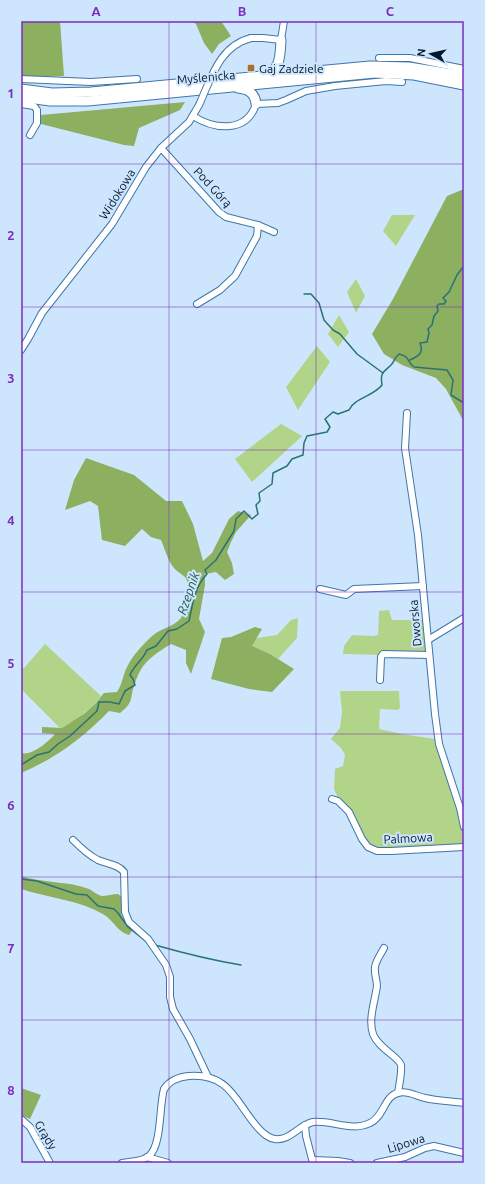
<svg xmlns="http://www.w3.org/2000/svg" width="485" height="1184" viewBox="0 0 485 1184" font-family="Ubuntu,sans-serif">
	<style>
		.green { fill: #b1d489 }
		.forest { fill: #8caf60 }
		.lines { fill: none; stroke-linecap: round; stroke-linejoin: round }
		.stream { stroke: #297375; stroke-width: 1.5 }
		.minor-casing { stroke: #3e76aa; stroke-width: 8 }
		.highway-casing { stroke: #3e76aa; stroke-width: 11 }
		.minor { stroke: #fff; stroke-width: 6 }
		.highway { stroke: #fff; stroke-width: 9 }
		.minor-bridge-casing { stroke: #3e76aa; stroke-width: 8; stroke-linecap: butt }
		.minor-bridge { stroke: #fff; stroke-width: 6 }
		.grid { fill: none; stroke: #7b2cbf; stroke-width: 1; stroke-opacity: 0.55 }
		.poi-dot { fill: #a6702b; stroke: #cee6fd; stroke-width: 1.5 }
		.labels { text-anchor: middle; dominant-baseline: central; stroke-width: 4; stroke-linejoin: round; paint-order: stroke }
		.poi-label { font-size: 12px; fill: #02172c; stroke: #cee6fd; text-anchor: start }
		.street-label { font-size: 12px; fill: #02172c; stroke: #cee6fd }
		.water-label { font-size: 13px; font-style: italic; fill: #255a56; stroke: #cee6fd }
		.neatline { fill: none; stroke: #7b2cbf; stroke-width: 1.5 }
		.grid-label { font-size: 13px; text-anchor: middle; font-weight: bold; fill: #7b2cbf }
	</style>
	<rect width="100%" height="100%" fill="#cee6fd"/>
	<!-- green -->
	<g class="green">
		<path d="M392,215H415L396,246L383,231Z"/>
		<path d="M356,279L365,296L356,313L347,292Z"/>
		<path d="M339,315L349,332L338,347L328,334Z"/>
		<path d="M317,346L330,362L298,410L286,387Z"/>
		<path d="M281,424L302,436L252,482L235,459Z"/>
		<path d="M389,610L392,620H424L427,651L383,652L380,655L343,654L344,646L352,635L373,636L378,635L379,611Z"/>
		<path d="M298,618L297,638L278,659L270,654L251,646L257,638L277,635L291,620Z"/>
		<path d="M45,644L101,696C91,710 77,718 62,728H60L21,689V667L24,668Z"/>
		<path d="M340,691H399L400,708L398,710L380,709L379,729L402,734L435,739C445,771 464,813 464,845L380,849L366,843L353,813L338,798L334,789L335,769L343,766L345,755L341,748L331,739L340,728L342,712Z"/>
	</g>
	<!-- forest -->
	<g class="forest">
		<path d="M21,21H60L64,76L31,77L21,76Z"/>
		<path d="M192,21H221L231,36L219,44L212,54L204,43L196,24Z"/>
		<path d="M185,102L180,110L139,128L134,146L124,145L41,124V115Z"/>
		<path d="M464,189V422L446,389L436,378L402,365L384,354L372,334L393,299L447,196Z"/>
		<path d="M86,458L134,475L166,501H182L193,524L203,561L212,553L229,519L238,511L251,515L236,532L231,542L227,552L232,563L234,574L225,580L216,572L205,574V585L199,619L205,632L191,674L186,663V650L171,644C153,655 142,662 135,683C129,699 135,701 120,713L109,711C83,738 56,758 21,773V753C32,756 48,742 55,734L42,733V727L62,728L85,713L95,704L104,693L117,692C122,685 123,675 127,667C132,656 142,646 150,638C158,629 174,627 181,618C185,613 189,593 188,586C188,575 180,575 174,568C168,561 165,549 161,540L151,537L142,529L125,546L102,540L98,506L90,501L65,510L74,480Z"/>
		<path d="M255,627L262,629L252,646L270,654L294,669L272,692L249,689L211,679L222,638L231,637Z"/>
		<path d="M21,876C41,883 69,881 89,889C93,891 97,895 102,896C107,896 113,894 118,894L123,898C120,915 119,918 134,928L129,935C119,933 114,922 106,916C103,914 99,912 95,910C72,899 45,897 21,889Z"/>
		<path d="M21,1088L41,1095L30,1119L21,1115Z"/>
	</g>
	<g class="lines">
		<!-- stream -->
		<g class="stream">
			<path d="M304,294H311L319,303L324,320L333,330L340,334L357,354L383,373"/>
			<path d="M410,360C419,356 424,353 420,343L427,342L429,333L428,329L432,325L434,316L438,311L437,306L439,304H444L446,301L443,298L449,292L457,275L464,266"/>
			<path d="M21,765L37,755L49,752L58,744L70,736L97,711L99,702H110L119,704L125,691L135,685L133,679L130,675C134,665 143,660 147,650L156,646L168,631L177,629L189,621C193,603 194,588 207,574L205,570L216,560L234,531L236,519L244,511L252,519L258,514L256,505L260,501L259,493L272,484L273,473L287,466L292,459L303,455L304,443L307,436L327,432L330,427L325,419L333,412L338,414L349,410C354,398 374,396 382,385C380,372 383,373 391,365C394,362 395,357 399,354C411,357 406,361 414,367L447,370L453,380L451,395L464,403"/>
			<path d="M21,879L37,881L76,894L87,895L98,906L114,909L118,913L128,927L148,943"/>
			<path d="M155,945C183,953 211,960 241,965"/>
		</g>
		<!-- minor casing -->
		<g class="minor-casing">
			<g id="minor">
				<path d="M251,38H263L281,40L284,21"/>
				<path d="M379,58H410L464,69"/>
				<path d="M21,79L91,82L137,79"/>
				<path d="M21,104L34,106L37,110V123L30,135"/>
				<path d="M193,116C215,130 247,133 256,104L278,103L286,100L306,91L335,86L386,81L402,82"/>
				<path d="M161,148L219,212L226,217L258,225L274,232"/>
				<path d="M197,304L220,290L235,276L257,236L258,225"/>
				<path d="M21,350L28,339L42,313L112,224L146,167L161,148L189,122L199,105"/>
				<path d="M407,413L405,448L418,535L435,714L439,744L460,808L464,827"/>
				<path d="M320,589L346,595L354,589L423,586"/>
				<path d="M428,640L464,618"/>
				<path d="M380,680L381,657L383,654L429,655"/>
				<path d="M332,799L338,801L349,812L362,839L368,847L377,851H391L464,847"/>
				<path d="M73,840C81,848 88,855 98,860C107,864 118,864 124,872L125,912L129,922L148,939L166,965L170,977V997L173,1009L190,1039L208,1077"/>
				<path d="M384,948C381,954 376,960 375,967C374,974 377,980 377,986C375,1001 368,1019 373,1034C378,1048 399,1057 401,1065C402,1073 399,1085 398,1093"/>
				<path d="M21,1119L30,1127L50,1163"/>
				<path d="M305,1125L306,1136L313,1163"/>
				<path d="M147,1157L168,1163"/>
				<path d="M313,1160L338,1161L350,1163"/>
				<path d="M122,1163C131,1161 142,1162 149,1156C162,1145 159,1106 164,1089C170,1080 178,1077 189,1076C232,1073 236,1105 260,1130C264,1134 268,1138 275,1139C290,1141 299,1125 313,1122C332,1120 352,1132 370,1123C384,1117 384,1096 398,1093C407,1090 416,1096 425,1098C438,1101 451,1101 464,1103"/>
				<path d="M377,1163L405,1157L425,1148L434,1146L464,1153"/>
			</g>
		</g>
		<!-- highway casing -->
		<g class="highway-casing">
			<g id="highway">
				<path d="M267,75C281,68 280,54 281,40"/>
				<path d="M238,88C248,89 255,93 256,104"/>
				<path d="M21,89L52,93L91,92L370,66L409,67L464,76"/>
				<path d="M21,97L50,101H88L375,73L414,75L464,85"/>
			</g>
		</g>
		<!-- minor -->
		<use href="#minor" class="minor"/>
		<!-- highway -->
		<use href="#highway" class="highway"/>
		<!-- minor-bridge casing -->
		<g class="minor-bridge-casing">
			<path id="minor-bridge" d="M199,105C211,79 219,46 251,38"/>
		</g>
		<!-- minor-bridge -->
		<use href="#minor-bridge" class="minor-bridge"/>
	</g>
	<!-- grid -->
	<path class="grid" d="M169,21V1163M316,21V1163M21,164H464M21,307H464M21,450H464M21,592H464M21,734H464M21,877H464M21,1020H464"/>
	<!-- markers -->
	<rect class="poi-dot" x="247" y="64" width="8" height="8" rx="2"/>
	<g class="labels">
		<!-- poi labels -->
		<g class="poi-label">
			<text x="259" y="68">Gaj Zadziele</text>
		</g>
		<!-- street labels -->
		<g class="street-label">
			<text transform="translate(206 77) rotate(-5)">Myślenicka</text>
			<text transform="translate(213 187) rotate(47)">Pod Górą</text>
			<text transform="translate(117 194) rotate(-58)">Widokowa</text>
			<text transform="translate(415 623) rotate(-95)">Dworska</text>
			<text transform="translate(408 838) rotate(-3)">Palmowa</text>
			<text transform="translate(46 1135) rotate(59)">Grądy</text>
			<text transform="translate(406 1143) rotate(-17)">Lipowa</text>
		</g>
		<!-- water labels -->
		<g class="water-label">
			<text transform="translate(188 593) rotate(-71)">Rzepnik</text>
		</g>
	</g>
	<!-- border -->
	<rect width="485" height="1184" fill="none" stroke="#cee6fd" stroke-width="44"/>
	<!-- north arrow -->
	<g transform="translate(431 54) rotate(278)" stroke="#cee6fd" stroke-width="3" paint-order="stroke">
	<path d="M0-3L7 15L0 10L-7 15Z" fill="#02172c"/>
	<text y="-6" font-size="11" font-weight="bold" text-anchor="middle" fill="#02172c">N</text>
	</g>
	<rect x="22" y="22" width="441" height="1140" class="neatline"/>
	<g class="grid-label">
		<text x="96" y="16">A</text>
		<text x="242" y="16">B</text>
		<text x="390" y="16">C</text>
		<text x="11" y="98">1</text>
		<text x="11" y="240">2</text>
		<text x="11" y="383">3</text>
		<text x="11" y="525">4</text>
		<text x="11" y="668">5</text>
		<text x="11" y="810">6</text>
		<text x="11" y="953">7</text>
		<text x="11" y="1095">8</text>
	</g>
</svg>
